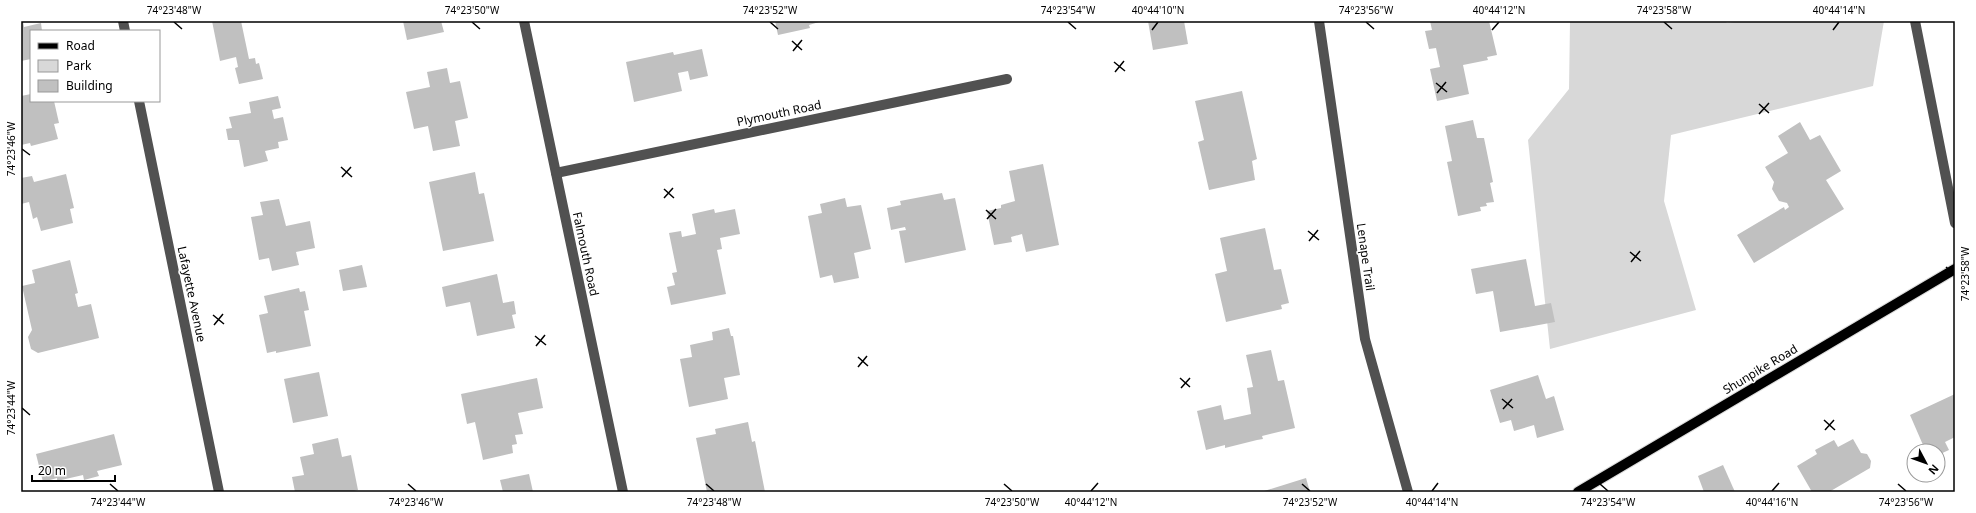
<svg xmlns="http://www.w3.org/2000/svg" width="1976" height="513" viewBox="0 0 1976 513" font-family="'Noto Sans',sans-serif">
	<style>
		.green { fill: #d8d8d8 }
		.building { fill: #c0c0c0 }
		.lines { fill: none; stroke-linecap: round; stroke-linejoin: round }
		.major-casing { stroke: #dbdbdb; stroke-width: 12 }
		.minor { stroke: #515151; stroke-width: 10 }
		.major { stroke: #000; stroke-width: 10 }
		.ticks { fill: none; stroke: #000; stroke-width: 1.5 }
		.labels { text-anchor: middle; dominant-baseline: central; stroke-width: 3; stroke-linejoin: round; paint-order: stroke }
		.street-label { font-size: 12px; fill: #000; stroke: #fff }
		.neatline { fill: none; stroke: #000; stroke-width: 1.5 }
		.ticks-label { font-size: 10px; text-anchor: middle; fill: #000 }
	</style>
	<rect width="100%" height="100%" fill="#fff"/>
	<!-- green -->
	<path class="green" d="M1570,21H1725L1727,23L1742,21H1884L1873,86L1671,135L1664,201L1696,310L1550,349L1528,140L1569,89Z"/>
	<!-- building -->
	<g class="building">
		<path d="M21,21H23L24,27L41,23L42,31H31V59L21,61Z"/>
		<path d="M212,21H241L249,59L255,58L256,64L259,63L263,79L239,84L235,68L238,67L236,57L220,61Z"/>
		<path d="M403,21H441L444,32L407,40Z"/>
		<path d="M775,21H819V22L809,25L810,28L778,35Z"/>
		<path d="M1148,21H1184L1188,44L1153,50Z"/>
		<path d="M1430,21H1489L1497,55L1487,57L1488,60L1463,65L1469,94L1437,101L1430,69L1440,67L1436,48L1429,49L1425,31L1432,30Z"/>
		<path d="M702,49L708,76L690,80L688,71L678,73L682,91L634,102L626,62L673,52L674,55Z"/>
		<path d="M447,68L450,83L460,81L468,118L455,121L460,146L433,151L428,126L414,129L406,92L430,87L427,72Z"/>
		<path d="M1242,91L1257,159L1252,161L1255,180L1209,190L1198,142L1204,140L1195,101Z"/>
		<path d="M31,94V101H54L59,123L54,124L58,139L31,146L30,143L21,145V96Z"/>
		<path d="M278,96L281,108L272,110L274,119L283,117L288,140L278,142L279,148L265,151L268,161L244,167L239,140H228L226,129L232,128L229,117L251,113L249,102Z"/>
		<path d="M1473,120L1477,138H1484L1493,182L1490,183L1494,202L1486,203L1487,206L1480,207L1481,211L1458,216L1447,162L1452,161L1445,126Z"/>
		<path d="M1800,122L1810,140L1820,135L1841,171L1826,180L1844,209L1754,263L1737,235L1784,207L1785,210L1789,207L1787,203L1779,201L1772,189L1774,182L1765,167L1788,153L1778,136Z"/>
		<path d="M1043,164L1059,245L1026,252L1022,234L1011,237L1012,242L994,245L987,211L1001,208V205L1015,201L1009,171Z"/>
		<path d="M475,172L479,194L484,193L494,241L443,251L429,182Z"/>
		<path d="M66,174L74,208L70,209L73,223L41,231L37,217L33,219L29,202L21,204V178L32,176L34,182Z"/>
		<path d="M942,193L944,200L955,198L966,250L905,263L899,231L906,230L905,227L891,230L887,208L901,205L900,201Z"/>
		<path d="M845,198L847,207L861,205L871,249L854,253L859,278L834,283L832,275L820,278L808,216L822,213L820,204Z"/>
		<path d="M279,199L286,226L310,221L315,248L296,252L299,265L272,271L269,258L259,260L251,217L263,215L260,202Z"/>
		<path d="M714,209L715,213L735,209L740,234L720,238L722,249L717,250L726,294L671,305L667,287L675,285L672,273L677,272L669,233L681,231L682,237L696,234L692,214Z"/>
		<path d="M1265,228L1274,270L1281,269L1289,303L1281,305L1282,309L1226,322L1215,274L1227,271L1220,238Z"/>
		<path d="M1526,259L1535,306L1551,303L1555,322L1500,332L1493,291L1476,294L1471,269Z"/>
		<path d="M70,260L78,293L75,294L78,307L91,304L99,338L38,353L31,349L28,337L32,330L22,286L35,283L32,270Z"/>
		<path d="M362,265L367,287L343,291L339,270Z"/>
		<path d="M497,274L503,303L514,301L516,314L512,315L515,328L477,336L470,302L446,307L442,287Z"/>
		<path d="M299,288L300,292L305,291L309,310L304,311L311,346L276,353V351L267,353L259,315L268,313L264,296Z"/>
		<path d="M729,328L731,336H733L740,375L724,378L728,399L689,407L680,359L692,357L690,345L713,340L712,332Z"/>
		<path d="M1271,350L1278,381L1284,380L1295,428L1262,436L1263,439L1257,440L1225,448V445L1206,450L1197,411L1221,405L1224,420L1251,414L1247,388L1253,387L1246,355Z"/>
		<path d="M319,372L328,416L293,423L284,379Z"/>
		<path d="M1538,375L1546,399L1554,396L1564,430L1537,438L1534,425L1514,431L1511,420L1500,423L1490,390Z"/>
		<path d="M537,378L543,408L518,413L523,434L515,435L517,444L512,445L513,453L483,460L475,422L467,424L461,394Z"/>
		<path d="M1955,394V437L1945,442L1949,450L1938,455V451H1923L1921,446L1923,445L1910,415Z"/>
		<path d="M748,422L752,442L755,441L765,492H707L696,438L716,434L715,429Z"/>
		<path d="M114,434L122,465L97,471L99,476L84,480L83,475L57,481V478L43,482L36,454Z"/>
		<path d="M338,438L342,457L351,455L358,490L350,492H295L292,477L304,475L300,457L314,454L312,444Z"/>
		<path d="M1853,439L1861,453L1867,454L1871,461L1870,468L1829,492H1812L1797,466L1817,454L1815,450L1834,440L1838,447Z"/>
		<path d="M1723,465L1735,492H1704L1698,476Z"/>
		<path d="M529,474L533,492H503L500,480Z"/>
		<path d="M1306,478L1310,492H1261Z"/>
	</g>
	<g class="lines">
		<!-- major casing -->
		<g class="major-casing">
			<path id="major" d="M1578,492L1955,269"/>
		</g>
		<!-- minor -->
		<g class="minor">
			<path d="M123,21L125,31"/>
			<path d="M524,21L623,492"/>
			<path d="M1319,21L1365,339L1408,492"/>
			<path d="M1915,21L1955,223"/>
			<path d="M139,101L219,492"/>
			<path d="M556,173L1007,79"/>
		</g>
		<!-- major -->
		<use href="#major" class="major"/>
	</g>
	<!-- ticks -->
	<path class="ticks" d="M174,22L182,29M472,22L480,29M770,22L778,29M1068,22L1076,29M1366,22L1374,29M1664,22L1672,29M1152,30L1158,22M1492,30L1499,22M1833,30L1839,22M792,41L802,50M793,51L802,40M1114,62L1125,71M1115,72L1124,61M1436,83L1447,92M1437,93L1446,82M1759,104L1769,113M1759,114L1769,103M22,149L30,155M341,167L352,177M342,177L351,167M664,189L674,198M664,198L673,188M986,210L996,219M987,219L996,209M1308,231L1319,240M1309,241L1318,230M1630,252L1641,261M1631,262L1640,251M1946,267L1954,274M213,315L224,324M214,325L223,314M535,336L546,345M536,346L545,335M858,357L868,366M858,367L867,356M1180,378L1190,387M1181,388L1190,378M1502,399L1513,408M22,408L30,415M1503,409L1512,399M1824,420L1835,430M1825,430L1834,420M110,484L118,491M408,484L416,491M706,484L714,491M1004,484L1012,491M1302,484L1310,491M1600,484L1608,491M1898,484L1906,491M1091,491L1098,483M1432,491L1438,483M1772,491L1779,483"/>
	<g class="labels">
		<!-- street labels -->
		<g class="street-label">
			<text transform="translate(779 113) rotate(-12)">Plymouth Road</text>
			<text transform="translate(586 254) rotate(78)">Falmouth Road</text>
			<text transform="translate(1366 257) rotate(82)">Lenape Trail</text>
			<text transform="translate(192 294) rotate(78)">Lafayette Avenue</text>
			<text transform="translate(1760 369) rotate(-31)">Shunpike Road</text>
		</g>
	</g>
	<!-- border -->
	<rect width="1976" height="513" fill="none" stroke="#ffffff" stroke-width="44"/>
	<!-- legend -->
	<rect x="30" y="30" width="130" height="72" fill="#ffffff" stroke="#999999"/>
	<rect x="38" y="43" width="20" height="6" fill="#000000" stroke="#999999"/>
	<text x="66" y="50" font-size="12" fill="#000000">Road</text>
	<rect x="38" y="60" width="20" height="12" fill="#d8d8d8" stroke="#999999"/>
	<text x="66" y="70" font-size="12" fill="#000000">Park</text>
	<rect x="38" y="80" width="20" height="12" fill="#c0c0c0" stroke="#999999"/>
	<text x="66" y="90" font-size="12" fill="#000000">Building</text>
	<!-- north arrow -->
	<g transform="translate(1926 463) rotate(131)"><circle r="19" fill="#ffffff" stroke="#999999"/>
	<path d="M0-3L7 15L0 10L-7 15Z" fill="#000000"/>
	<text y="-6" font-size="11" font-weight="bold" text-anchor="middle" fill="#000000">N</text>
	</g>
	<!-- scale -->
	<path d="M32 475v6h83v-6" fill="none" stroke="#000000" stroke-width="2"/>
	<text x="38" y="475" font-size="12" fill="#000000" stroke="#ffffff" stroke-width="3" paint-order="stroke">20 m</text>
	<rect x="22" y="22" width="1932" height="469" class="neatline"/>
	<g class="ticks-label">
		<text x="174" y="14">74°23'48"W</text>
		<text x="472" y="14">74°23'50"W</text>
		<text x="770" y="14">74°23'52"W</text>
		<text x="1068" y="14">74°23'54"W</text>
		<text x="1158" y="14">40°44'10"N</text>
		<text x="1366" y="14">74°23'56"W</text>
		<text x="1499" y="14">40°44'12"N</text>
		<text x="1664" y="14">74°23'58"W</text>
		<text x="1839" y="14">40°44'14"N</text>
		<text transform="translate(11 149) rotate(-90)" y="4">74°23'46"W</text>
		<text transform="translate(1965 274) rotate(-90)" y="4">74°23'58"W</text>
		<text transform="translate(11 408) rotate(-90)" y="4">74°23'44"W</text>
		<text x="118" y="506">74°23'44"W</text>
		<text x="416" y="506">74°23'46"W</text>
		<text x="714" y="506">74°23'48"W</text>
		<text x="1012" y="506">74°23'50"W</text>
		<text x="1091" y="506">40°44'12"N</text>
		<text x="1310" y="506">74°23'52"W</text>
		<text x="1432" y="506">40°44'14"N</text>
		<text x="1608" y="506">74°23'54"W</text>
		<text x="1772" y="506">40°44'16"N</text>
		<text x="1906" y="506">74°23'56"W</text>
	</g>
</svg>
